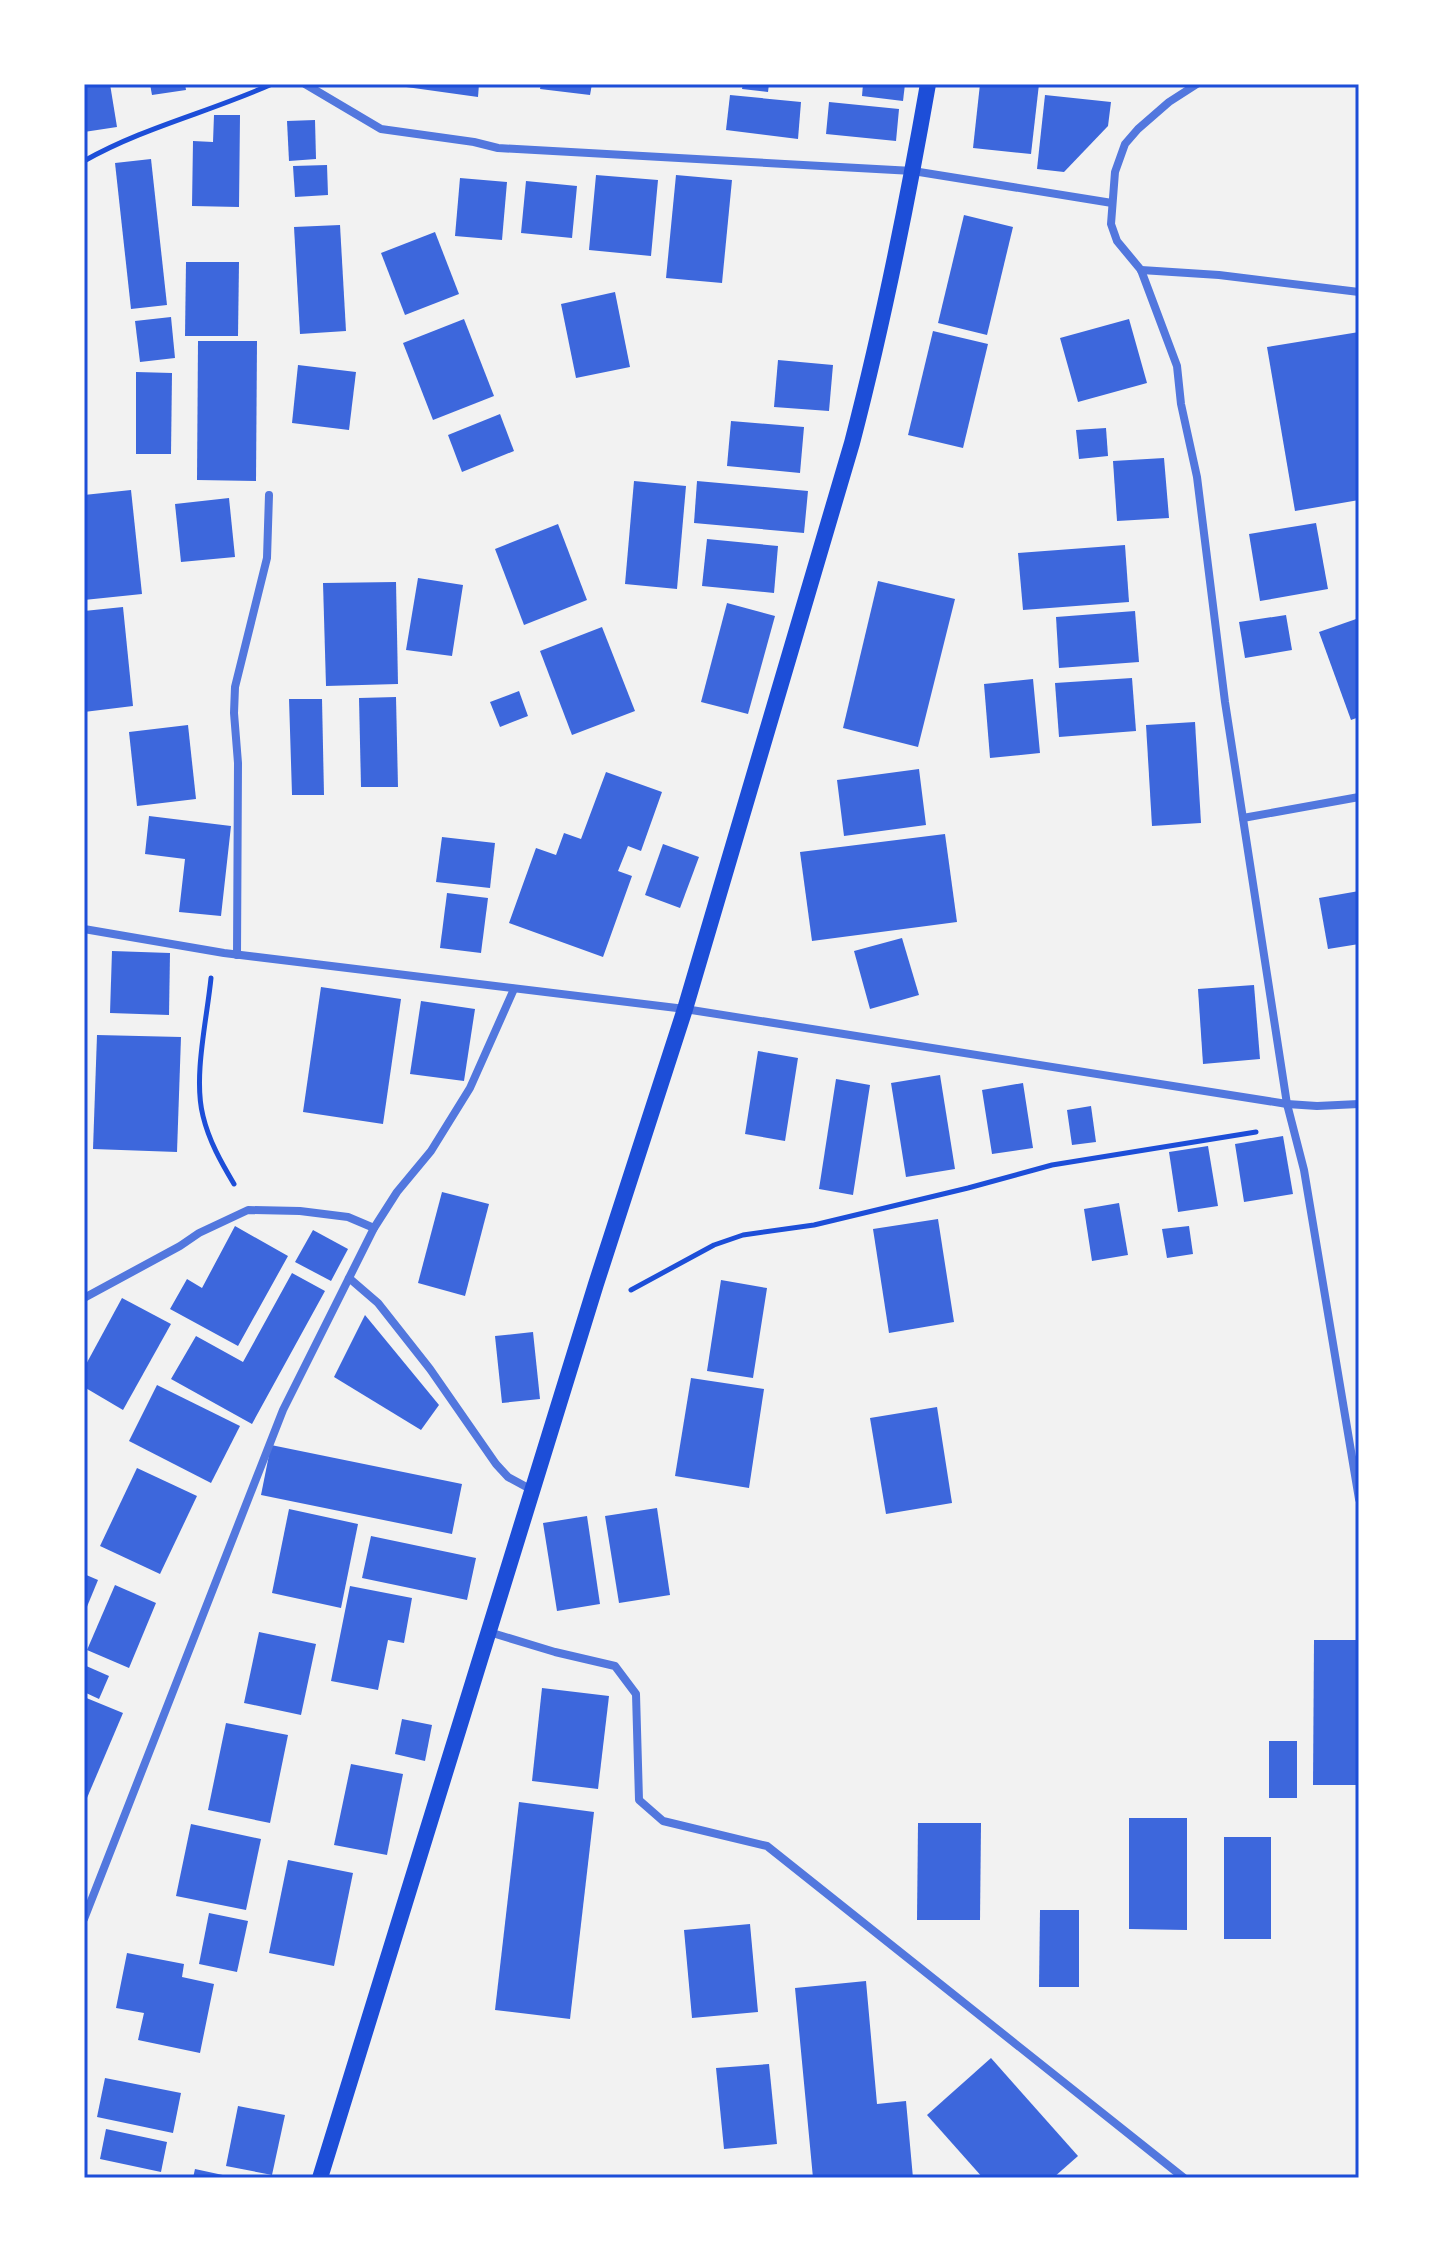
<svg xmlns="http://www.w3.org/2000/svg" width="1443" height="2262" viewBox="0 0 1443 2262" font-family="Karla,sans-serif">
	<style>
		.building { fill: #3d67dc }
		.lines { fill: none; stroke-linecap: round; stroke-linejoin: round }
		.path { stroke: #1d4ed8; stroke-width: 5 }
		.minor { stroke: #5277de; stroke-width: 8 }
		.secondary { stroke: #1d4ed8; stroke-width: 16 }
		.neatline { fill: none; stroke: #1d4ed8; stroke-width: 3 }
	</style>
	<rect width="100%" height="100%" fill="#f2f2f2"/>
	<!-- building -->
	<g class="building">
		<path d="M84,84H110L117,127L84,132Z"/>
		<path d="M150,84H185L186,90L152,95Z"/>
		<path d="M399,84H479L478,97L399,86Z"/>
		<path d="M541,84H592L590,95L540,89Z"/>
		<path d="M743,84H769L768,92L742,89Z"/>
		<path d="M863,84H905L903,101L862,96Z"/>
		<path d="M980,84H1039L1031,154L973,148Z"/>
		<path d="M730,95L801,102L798,139L726,130Z"/>
		<path d="M1045,95L1111,102L1108,126L1064,172L1037,169Z"/>
		<path d="M829,102L899,109L896,141L826,134Z"/>
		<path d="M214,115H240L239,207L192,206L193,141L213,142Z"/>
		<path d="M315,120L316,159L289,161L287,121Z"/>
		<path d="M151,159L167,305L131,309L115,163Z"/>
		<path d="M327,165L328,195L295,197L293,166Z"/>
		<path d="M596,175L658,180L651,256L589,250Z"/>
		<path d="M676,175L732,180L722,283L666,278Z"/>
		<path d="M460,178L507,182L502,240L455,236Z"/>
		<path d="M526,181L577,186L572,238L521,233Z"/>
		<path d="M964,215L1013,227L987,335L938,323Z"/>
		<path d="M340,225L346,331L300,334L294,227Z"/>
		<path d="M435,232L459,294L405,315L381,253Z"/>
		<path d="M186,262H239L238,336H185Z"/>
		<path d="M615,292L630,367L576,378L561,304Z"/>
		<path d="M171,317L175,358L140,362L135,321Z"/>
		<path d="M464,319L494,396L433,420L403,343Z"/>
		<path d="M1129,319L1147,383L1078,402L1060,338Z"/>
		<path d="M933,331L988,344L963,448L908,435Z"/>
		<path d="M1359,332V500L1295,511L1267,347Z"/>
		<path d="M198,341H257L256,481L197,480Z"/>
		<path d="M778,360L833,365L829,411L774,407Z"/>
		<path d="M298,365L356,372L349,430L292,423Z"/>
		<path d="M136,372L172,373L171,454H136Z"/>
		<path d="M500,414L514,451L462,472L448,435Z"/>
		<path d="M731,421L804,427L800,473L727,466Z"/>
		<path d="M1106,428L1108,456L1079,459L1076,430Z"/>
		<path d="M1164,458L1169,518L1117,521L1113,461Z"/>
		<path d="M634,481L686,486L677,589L625,584Z"/>
		<path d="M697,481L808,491L804,533L694,523Z"/>
		<path d="M131,490L142,594L84,600V495Z"/>
		<path d="M229,498L235,557L181,562L175,504Z"/>
		<path d="M1316,523L1328,589L1260,601L1249,534Z"/>
		<path d="M558,524L587,600L524,625L495,549Z"/>
		<path d="M707,539L778,546L774,593L702,586Z"/>
		<path d="M1125,545L1129,602L1023,610L1018,553Z"/>
		<path d="M418,578L463,585L452,656L406,650Z"/>
		<path d="M878,581L955,599L918,747L843,728Z"/>
		<path d="M396,582L398,684L326,686L323,583Z"/>
		<path d="M727,603L775,616L748,714L701,702Z"/>
		<path d="M123,607L133,706L84,712V611Z"/>
		<path d="M1135,611L1139,662L1059,668L1056,617Z"/>
		<path d="M1286,615L1292,650L1245,658L1239,622Z"/>
		<path d="M1359,618V717L1351,720L1319,632Z"/>
		<path d="M602,627L635,711L572,735L540,651Z"/>
		<path d="M1132,678L1136,731L1059,737L1055,683Z"/>
		<path d="M1033,679L1040,753L990,758L984,684Z"/>
		<path d="M519,691L528,716L500,727L490,702Z"/>
		<path d="M396,697L398,787H361L359,698Z"/>
		<path d="M289,699H322L324,795H292Z"/>
		<path d="M1195,722L1201,823L1152,826L1146,725Z"/>
		<path d="M188,725L196,799L137,806L129,732Z"/>
		<path d="M919,769L926,825L844,836L837,780Z"/>
		<path d="M606,772L662,792L641,851L628,846L618,871L632,876L603,957L509,923L536,848L556,855L564,833L581,839Z"/>
		<path d="M149,816L231,826L221,916L179,912L185,859L145,854Z"/>
		<path d="M945,834L957,922L812,941L800,852Z"/>
		<path d="M442,837L495,843L490,888L436,882Z"/>
		<path d="M663,844L699,857L680,908L645,895Z"/>
		<path d="M1359,891V944L1328,949L1319,898Z"/>
		<path d="M447,893L488,898L481,953L440,948Z"/>
		<path d="M902,938L919,995L870,1009L854,951Z"/>
		<path d="M112,951L170,953L169,1015L110,1013Z"/>
		<path d="M1254,985L1260,1059L1203,1064L1198,989Z"/>
		<path d="M321,987L401,999L383,1124L303,1112Z"/>
		<path d="M421,1001L475,1009L464,1081L410,1074Z"/>
		<path d="M97,1035L181,1037L177,1152L93,1149Z"/>
		<path d="M758,1051L798,1058L785,1141L745,1134Z"/>
		<path d="M940,1075L955,1169L906,1177L891,1083Z"/>
		<path d="M836,1079L870,1085L853,1195L819,1189Z"/>
		<path d="M1023,1083L1033,1148L992,1154L982,1090Z"/>
		<path d="M1091,1106L1096,1142L1072,1145L1067,1110Z"/>
		<path d="M1283,1136L1293,1194L1244,1202L1235,1144Z"/>
		<path d="M1208,1146L1218,1206L1178,1212L1169,1152Z"/>
		<path d="M442,1192L489,1204L465,1296L418,1283Z"/>
		<path d="M1119,1203L1128,1255L1092,1261L1084,1209Z"/>
		<path d="M938,1219L954,1322L889,1333L873,1229Z"/>
		<path d="M235,1226L288,1256L238,1346L170,1309L187,1279L202,1288Z"/>
		<path d="M1189,1226L1193,1254L1167,1258L1162,1229Z"/>
		<path d="M313,1230L348,1249L331,1281L295,1262Z"/>
		<path d="M292,1273L325,1291L252,1424L171,1379L196,1336L243,1362Z"/>
		<path d="M721,1280L767,1288L753,1378L707,1371Z"/>
		<path d="M122,1298L171,1324L123,1410L84,1387V1368Z"/>
		<path d="M365,1315L439,1405L421,1430L334,1377Z"/>
		<path d="M533,1332L540,1399L502,1403L495,1336Z"/>
		<path d="M691,1378L764,1389L749,1488L675,1476Z"/>
		<path d="M157,1385L240,1426L211,1483L129,1441Z"/>
		<path d="M937,1407L952,1503L886,1514L870,1418Z"/>
		<path d="M271,1445L462,1484L452,1534L261,1495Z"/>
		<path d="M137,1468L197,1496L160,1574L100,1546Z"/>
		<path d="M657,1508L670,1595L619,1603L605,1516Z"/>
		<path d="M289,1509L358,1524L341,1608L272,1593Z"/>
		<path d="M587,1516L600,1604L557,1611L543,1523Z"/>
		<path d="M371,1536L476,1558L467,1600L362,1578Z"/>
		<path d="M84,1574L98,1580L84,1614Z"/>
		<path d="M115,1585L156,1603L129,1668L87,1650Z"/>
		<path d="M350,1586L412,1598L404,1643L388,1640L378,1690L331,1681Z"/>
		<path d="M259,1632L316,1644L301,1715L244,1703Z"/>
		<path d="M1314,1640H1358L1357,1785H1313Z"/>
		<path d="M84,1665L109,1676L99,1699L84,1692Z"/>
		<path d="M542,1688L609,1696L598,1789L532,1781Z"/>
		<path d="M84,1697L123,1713L84,1805Z"/>
		<path d="M402,1719L432,1725L425,1761L395,1754Z"/>
		<path d="M226,1723L288,1735L270,1823L208,1810Z"/>
		<rect x="1269" y="1741" width="28" height="57"/>
		<path d="M351,1764L403,1774L387,1855L334,1845Z"/>
		<path d="M519,1802L594,1812L570,2019L495,2010Z"/>
		<path d="M1129,1818H1187V1930L1129,1929Z"/>
		<path d="M918,1823H981L980,1920H917Z"/>
		<path d="M191,1824L261,1839L246,1910L176,1896Z"/>
		<rect x="1224" y="1837" width="47" height="102"/>
		<path d="M288,1860L353,1873L334,1966L269,1953Z"/>
		<path d="M1040,1910H1079V1987H1039Z"/>
		<path d="M209,1913L248,1921L237,1972L199,1964Z"/>
		<path d="M750,1924L758,2012L692,2018L684,1930Z"/>
		<path d="M127,1953L184,1964L182,1977L214,1984L200,2053L138,2040L144,2013L116,2008Z"/>
		<path d="M866,1981L877,2104L906,2101L913,2178H813L795,1988Z"/>
		<path d="M991,2058L1078,2156L1053,2178H983L927,2115Z"/>
		<path d="M769,2064L777,2144L724,2149L716,2068Z"/>
		<path d="M105,2078L181,2093L173,2133L97,2117Z"/>
		<path d="M238,2106L285,2115L272,2175L226,2166Z"/>
		<path d="M106,2129L167,2142L161,2172L100,2159Z"/>
		<path d="M195,2169L232,2177V2178H193Z"/>
	</g>
	<g class="lines">
		<!-- path -->
		<g class="path">
			<path d="M84,161C144,127 210,112 272,84"/>
			<path d="M211,978C207,1019 193,1077 203,1116C209,1141 221,1162 234,1184"/>
			<path d="M631,1290L714,1245L743,1235L814,1225L968,1188L1052,1165L1256,1132"/>
		</g>
		<!-- minor -->
		<g class="minor">
			<path d="M305,84L381,129L474,142L498,148L913,171L1112,203"/>
			<path d="M1197,84L1169,102L1138,129L1125,144L1115,172L1111,224L1117,241L1141,270L1177,366L1181,404L1197,477L1225,702L1287,1104L1304,1170L1359,1499"/>
			<path d="M1141,270L1219,275L1359,292"/>
			<path d="M1243,818L1359,797"/>
			<path d="M84,929L224,953L685,1009L1287,1104L1317,1106L1359,1104"/>
			<path d="M237,955L238,763L234,713L235,687L267,558L269,495"/>
			<path d="M349,1278L378,1303L430,1369L496,1464L508,1477L532,1490"/>
			<path d="M84,1298L180,1246L199,1233L248,1210L300,1211L348,1217L374,1228"/>
			<path d="M489,1632L555,1652L615,1666L636,1694L639,1800L663,1821L767,1846L1184,2178"/>
			<path d="M84,1919L283,1410L374,1228L397,1192L431,1151L470,1088L514,989"/>
		</g>
		<!-- secondary -->
		<path class="secondary" d="M320,2178L596,1284L685,1009L852,443C883,324 907,204 928,84"/>
	</g>
	<!-- border -->
	<rect width="1443" height="2262" fill="none" stroke="#ffffff" stroke-width="172"/>
	<rect x="86" y="86" width="1271" height="2090" class="neatline"/>
</svg>
